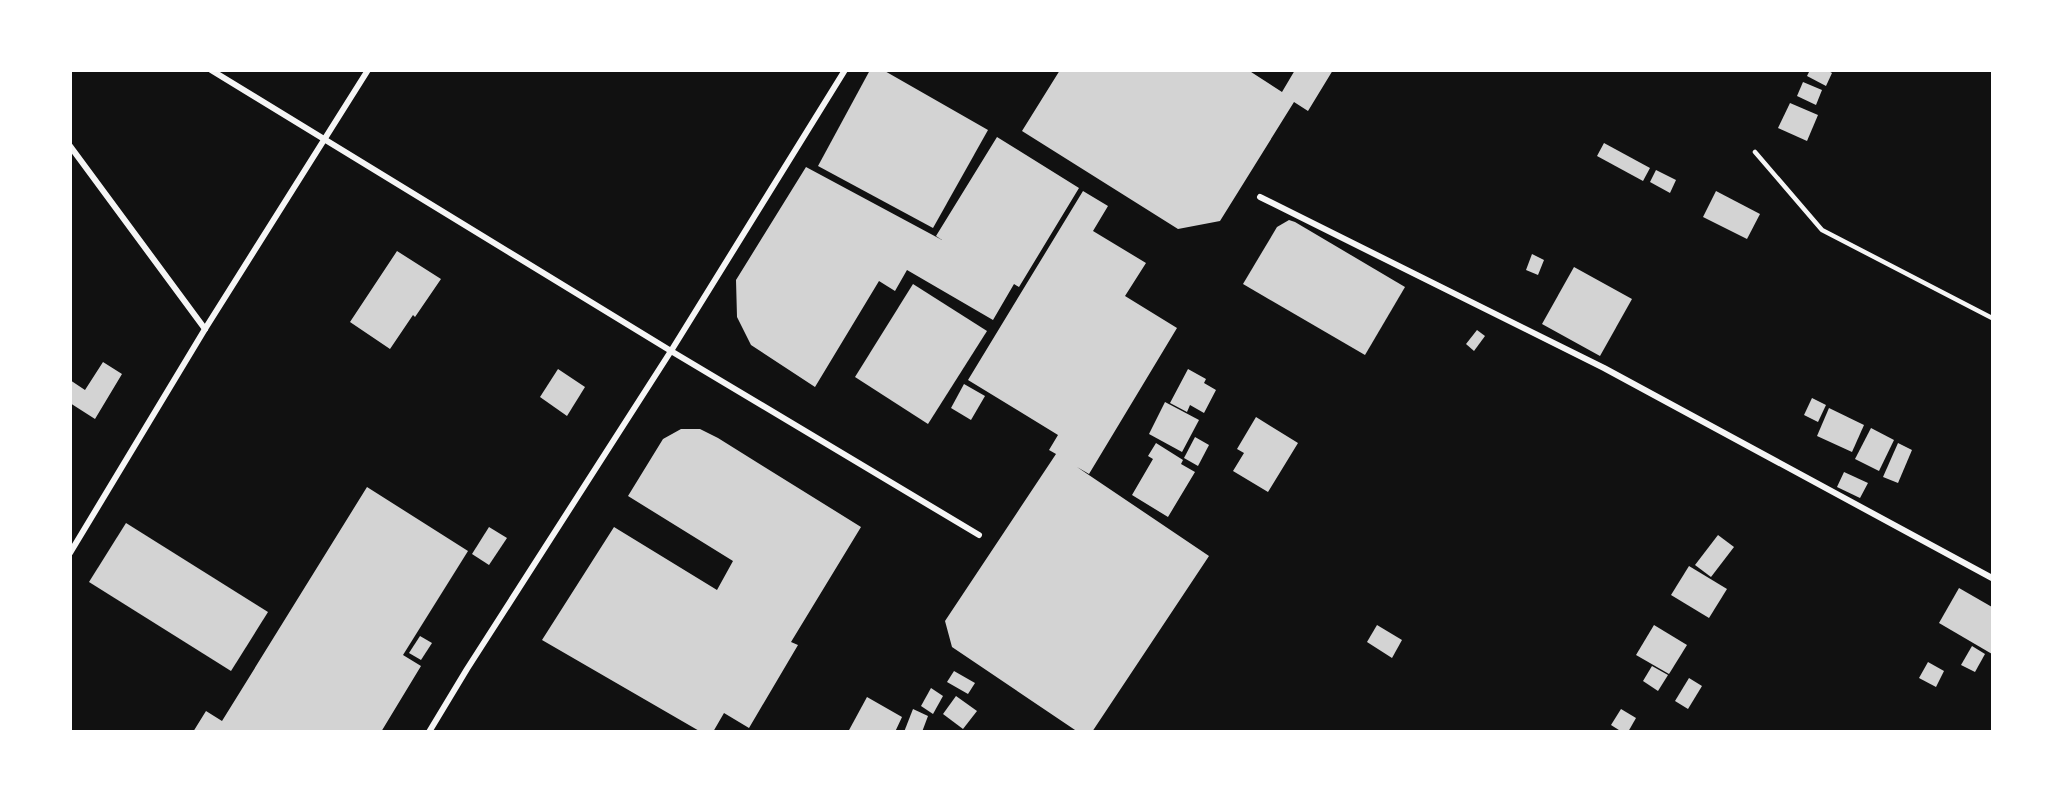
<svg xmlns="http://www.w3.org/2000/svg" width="2063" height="802" viewBox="0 0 2063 802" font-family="'Crimson Pro',serif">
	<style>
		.building { fill: #d3d3d3 }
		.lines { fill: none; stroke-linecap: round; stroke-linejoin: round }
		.service { stroke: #f5f5f5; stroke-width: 4.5 }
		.minor { stroke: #f5f5f5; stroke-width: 6 }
	</style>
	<rect width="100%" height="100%" fill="#111"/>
	<!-- building -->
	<g class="building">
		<path d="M870,70H883L988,130L933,228L818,166Z"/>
		<path d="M1060,70H1248L1282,92L1295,70H1333L1308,111L1294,102L1220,221L1178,229L1022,131Z"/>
		<path d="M1810,70H1827L1832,73L1826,86L1807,76Z"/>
		<path d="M1803,82L1822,90L1816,105L1797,96Z"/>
		<path d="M1790,103L1818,115L1807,141L1778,128Z"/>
		<path d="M997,137L1079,188L1019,287L1014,284L993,320L907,270L895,291L879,281L815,387L751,345L737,317L736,280L806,167L942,240L936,236Z"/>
		<path d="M1604,143L1650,168L1643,181L1597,156Z"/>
		<path d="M1656,170L1676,180L1670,193L1650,182Z"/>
		<path d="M1083,191L1108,206L1093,231L1146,263L1125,296L1177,328L1089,474L1077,467L1209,556L1092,732H1078L952,647L945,621L1056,454L1049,450L1058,435L968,380Z"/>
		<path d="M1716,191L1760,214L1747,239L1703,217Z"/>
		<path d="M1289,220L1295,222L1405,287L1365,355L1243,284L1277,227Z"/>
		<path d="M397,251L441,279L415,317L413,315L390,349L350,322Z"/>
		<path d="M1532,254L1544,260L1538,275L1526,270Z"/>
		<path d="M1574,267L1632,299L1600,356L1542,324Z"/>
		<path d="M913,284L987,331L928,424L855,377Z"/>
		<path d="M1477,330L1485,336L1474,351L1466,344Z"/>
		<path d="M103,362L122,374L95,419L70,403V380L85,390Z"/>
		<path d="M558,369L585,387L567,416L540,397Z"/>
		<path d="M1188,369L1206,379L1204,383L1216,390L1204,413L1190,405L1187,412L1170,403Z"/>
		<path d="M964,384L985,396L971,420L951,408Z"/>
		<path d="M1812,398L1826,405L1818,422L1804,415Z"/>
		<path d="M1165,402L1199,420L1182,452L1149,434Z"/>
		<path d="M1829,408L1864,425L1852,452L1817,436Z"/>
		<path d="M1256,417L1298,443L1268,492L1233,471L1244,453L1237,449Z"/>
		<path d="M1871,428L1894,440L1879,471L1855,459Z"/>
		<path d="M681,429H700L718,438L861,527L791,642L798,645L749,728L724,713L713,732H701L542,640L614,527L717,590L733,561L628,496L663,439Z"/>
		<path d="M1195,437L1209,445L1198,466L1184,458Z"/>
		<path d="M1156,443L1183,460L1181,464L1195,472L1168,517L1132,495L1153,459L1148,456Z"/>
		<path d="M1898,443L1912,450L1898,483L1883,477Z"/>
		<path d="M1844,472L1868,483L1860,498L1837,487Z"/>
		<path d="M367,487L468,551L403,655L421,666L381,732H193L206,711L222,721Z"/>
		<path d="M126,523L268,612L231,671L89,582Z"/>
		<path d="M489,527L507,538L489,565L472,554Z"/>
		<path d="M1718,535L1734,547L1711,577L1695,565Z"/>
		<path d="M1689,566L1727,589L1709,618L1671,595Z"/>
		<path d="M1959,588L1992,607V654L1939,623Z"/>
		<path d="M1377,625L1402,640L1392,658L1367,642Z"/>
		<path d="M1654,625L1687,645L1669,674L1636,655Z"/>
		<path d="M420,636L432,643L421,660L409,653Z"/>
		<path d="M1972,646L1985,654L1975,672L1961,665Z"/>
		<path d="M1928,662L1944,671L1936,687L1919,678Z"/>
		<path d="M1652,666L1668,675L1658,691L1643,681Z"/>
		<path d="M954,671L975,683L968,694L947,682Z"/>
		<path d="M1689,678L1702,686L1688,709L1675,701Z"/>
		<path d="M931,688L943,696L933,714L921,706Z"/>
		<path d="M956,696L977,711L963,729L943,714Z"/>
		<path d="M867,697L902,717L895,732H848Z"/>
		<path d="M913,709L928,716L922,732H904Z"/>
		<path d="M1621,709L1636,718L1628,732H1622L1611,725Z"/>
	</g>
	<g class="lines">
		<!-- service -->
		<path class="service" d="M1755,152L1822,230L1992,318"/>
		<!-- minor -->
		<g class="minor">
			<path d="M211,70L671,351L979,535"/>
			<path d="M70,146L205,329"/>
			<path d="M1260,197L1604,368L1992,578"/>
			<path d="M70,553L205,329L368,70"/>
			<path d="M429,732L467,669L671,351L845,70"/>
		</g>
	</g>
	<!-- border -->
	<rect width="2063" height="802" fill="none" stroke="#ffffff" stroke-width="144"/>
</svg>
